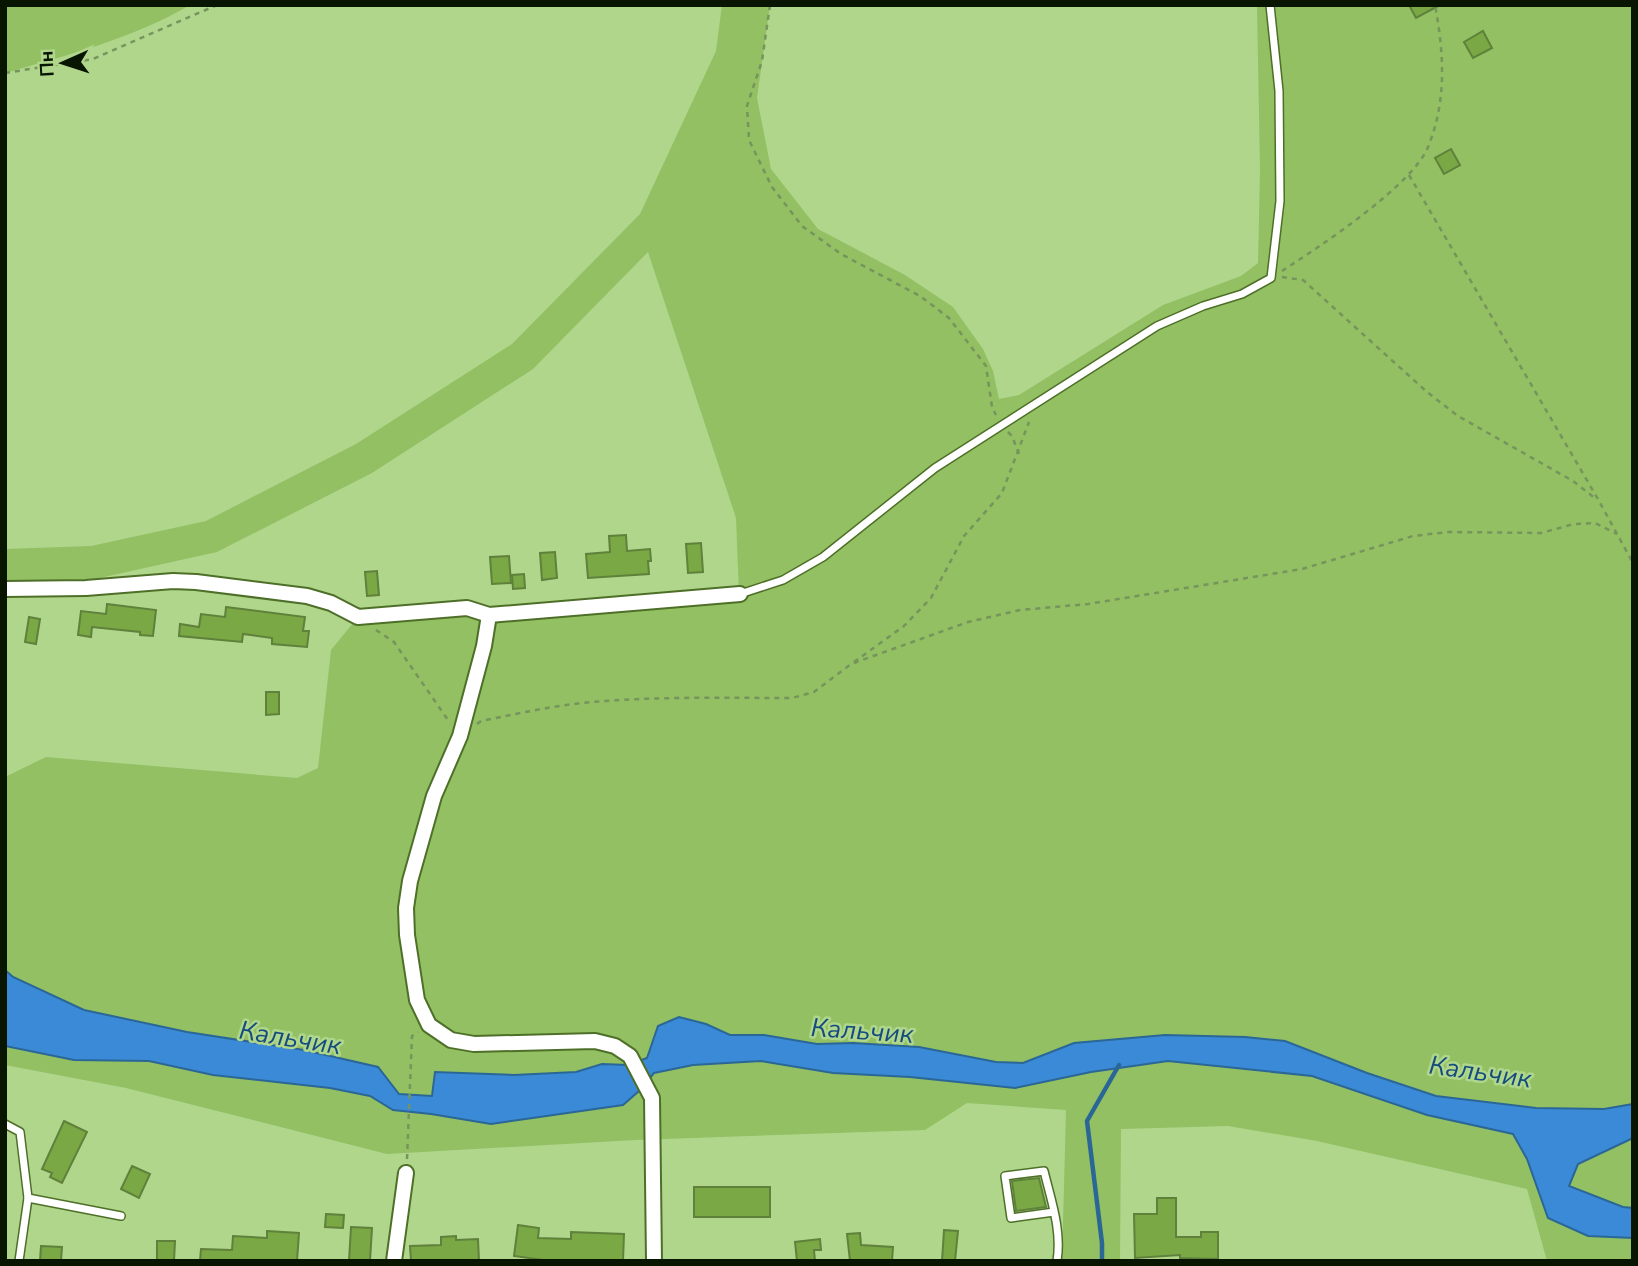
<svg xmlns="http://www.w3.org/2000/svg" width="1638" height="1266" viewBox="0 0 1638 1266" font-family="'Nunito Sans',sans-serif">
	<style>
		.green { fill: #92c062 }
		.water { fill: #3a8ad7; stroke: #2b6796; stroke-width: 2 }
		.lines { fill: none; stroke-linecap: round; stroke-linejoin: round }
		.stream { stroke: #2b6796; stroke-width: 4.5 }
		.building { fill: #79a844; stroke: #5f813b; stroke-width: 2 }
		.service-casing { stroke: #4e6f28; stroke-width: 10 }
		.minor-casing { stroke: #4e6f28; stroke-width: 18 }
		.path { stroke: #76945c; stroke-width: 2.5; stroke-dasharray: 5 5; stroke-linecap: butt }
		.service { stroke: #fff; stroke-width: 7 }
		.minor { stroke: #fff; stroke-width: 14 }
		.labels { text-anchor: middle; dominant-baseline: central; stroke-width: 5; stroke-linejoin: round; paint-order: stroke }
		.water-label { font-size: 26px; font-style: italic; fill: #144c7e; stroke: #b0d68c }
	</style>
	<rect width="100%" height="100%" fill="#b0d68c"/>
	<!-- green -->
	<g class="green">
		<path d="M5,5H190C134,38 68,55 5,73Z"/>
		<path d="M722,5H770L757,98L771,169L818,229L905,275L953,307L983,349L993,371L999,399L1019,395L1163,305L1241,276L1258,263L1260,170L1257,5H1633V1261H1547L1527,1189L1317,1141L1228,1126L1121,1129L1120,1261H1062L1066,1110L967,1103L925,1130L635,1140L387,1154L126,1088L5,1065V777L46,757L297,778L318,768L331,650L358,617L489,615L739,594L736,518L648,252L533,369L372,473L217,552L95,579L5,581V549L91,546L206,521L356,444L512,344L640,214L716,51Z"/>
	</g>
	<!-- water -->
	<path class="water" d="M5,970L13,977L84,1010L187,1032L304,1050L378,1067L399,1094L432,1096L435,1072L514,1075L576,1072L602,1064L628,1065L647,1058L658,1026L679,1017L706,1024L730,1035H764L817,1044L853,1043L919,1047L996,1062L1023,1063L1074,1043L1165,1035L1245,1037L1285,1041L1367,1073L1436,1096L1536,1108L1604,1109L1633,1104V1138L1578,1164L1569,1186L1623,1207L1633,1208V1238L1588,1236L1548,1218L1527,1159L1513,1134L1427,1115L1312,1076L1168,1061L1091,1072L1015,1088L910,1077L833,1073L761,1061L693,1065L654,1073L639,1091L623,1105L491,1124L431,1114L393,1110L370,1096L330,1088L213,1075L149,1061L74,1060L5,1046Z"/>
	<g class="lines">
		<!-- stream -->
		<path class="stream" d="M1102,1261V1243L1087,1121L1119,1065"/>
	</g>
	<!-- building -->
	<g class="building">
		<path d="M1409,5H1440L1416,18Z"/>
		<path d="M1483,31L1492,48L1473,58L1464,42Z"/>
		<path d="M1451,149L1460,165L1444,174L1435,158Z"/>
		<path d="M626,535L627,551L650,549L651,561H648L649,574L588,578L586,554L610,552L609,536Z"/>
		<path d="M701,543L703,572L688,573L686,544Z"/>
		<path d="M555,552L557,578L542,580L540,553Z"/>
		<path d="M509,556L511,583L492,584L490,557Z"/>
		<path d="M377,571L379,595L367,596L365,572Z"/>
		<path d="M524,574L525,588L513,589L512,575Z"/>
		<path d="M107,604L156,610L153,636L140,635V632L92,627L91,637L78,635L81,611L106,614Z"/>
		<path d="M226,607L305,617L303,631H309L307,647L272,644V638L243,634L242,642L179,636L180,624L199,627L201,614L225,617Z"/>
		<path d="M29,617L40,619L36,644L25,642Z"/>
		<path d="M266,692H279V714L266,715Z"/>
		<path d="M64,1121L87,1132L62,1183L50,1177L52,1173L42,1169Z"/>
		<path d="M132,1166L150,1174L139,1198L121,1189Z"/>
		<path d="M1039,1178L1046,1207L1016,1211L1012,1181Z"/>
		<rect x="694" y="1187" width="76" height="30"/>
		<path d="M1157,1198H1176V1237H1201V1232H1218V1259L1180,1258V1255L1135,1258L1134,1214H1157Z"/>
		<path d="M326,1214L344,1215L343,1228L325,1227Z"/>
		<path d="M518,1225L539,1228L538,1238L571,1239V1232L624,1234L623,1261L543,1260L514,1256Z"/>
		<path d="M351,1227L372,1228L370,1261H349Z"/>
		<path d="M944,1230L958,1231L955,1261H942Z"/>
		<path d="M267,1231L299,1233L297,1261H200L201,1249L232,1250L233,1236L267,1238Z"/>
		<path d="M860,1233L861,1245L893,1247L892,1261H850L847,1234Z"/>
		<path d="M456,1236V1240L478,1239L479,1261H411L410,1246L441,1245V1237Z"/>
		<path d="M820,1239L821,1250H814L815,1261H797L795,1242Z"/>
		<path d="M157,1241H175L174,1261H157Z"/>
		<path d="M41,1246L62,1247L61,1261H40Z"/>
	</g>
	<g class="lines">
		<!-- service casing -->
		<g class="service-casing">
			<g id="service">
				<path d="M740,594L783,580L823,557L935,468L1157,326L1203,306L1242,294L1271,278L1280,201L1279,91L1270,5"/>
				<path d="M5,1124L20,1132L28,1198L19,1261"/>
				<path d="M28,1198L121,1216"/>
				<path d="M1054,1212L1011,1218L1005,1176L1044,1171C1051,1200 1062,1230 1057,1261"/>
			</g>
		</g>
		<!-- minor casing -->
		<g class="minor-casing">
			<g id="minor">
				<path d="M5,589L86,588L173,581L196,582L307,596L331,603L358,617L467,608L489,615L740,594"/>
				<path d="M489,615L484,646L460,736L434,796L410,881L406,908L407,935L417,1000L429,1025L451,1040L474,1044L595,1041L615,1046L630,1056L652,1098L654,1261"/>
				<path d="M394,1261L406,1173"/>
			</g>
		</g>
		<!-- path -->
		<g class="path">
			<path d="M770,5L762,61L747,106L749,140L772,187L802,226L841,254L920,296L949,318L986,366L992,407L996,415"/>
			<path d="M5,73L93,59L217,5"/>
			<path d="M1409,175L1599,501L1633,563"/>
			<path d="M1282,271C1319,247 1412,186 1428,147C1447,101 1444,53 1435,5"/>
			<path d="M1282,277L1303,280L1427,392L1458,416L1573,481L1596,499"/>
			<path d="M1008,432L1012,436L1019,454"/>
			<path d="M376,630L394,642L450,723"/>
			<path d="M854,662L904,626L931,598L964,536L1002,493L1029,422"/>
			<path d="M477,724L481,721C515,714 548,707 582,703C652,696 723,698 792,698L814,692L851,664L968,622L1020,610L1088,604L1302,569L1413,536L1448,532L1541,533L1574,524L1595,523L1617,534"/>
			<path d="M407,1159L412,1036L418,1032"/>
		</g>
		<!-- service -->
		<use href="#service" class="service"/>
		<!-- minor -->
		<use href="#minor" class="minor"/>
	</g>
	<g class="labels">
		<!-- water labels -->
		<g class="water-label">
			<text transform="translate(862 1031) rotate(4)">Кальчик</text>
			<text transform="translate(290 1038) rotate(9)">Кальчик</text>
			<text transform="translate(1480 1072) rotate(8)">Кальчик</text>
		</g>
	</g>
	<!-- border -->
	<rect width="1638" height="1266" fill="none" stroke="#081500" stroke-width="14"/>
	<!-- north arrow -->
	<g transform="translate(63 63) rotate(267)" stroke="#b0d68c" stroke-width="5" paint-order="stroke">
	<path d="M0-5L12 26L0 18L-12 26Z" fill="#081500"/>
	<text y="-10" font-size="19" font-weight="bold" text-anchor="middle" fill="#081500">Пн</text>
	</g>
</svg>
